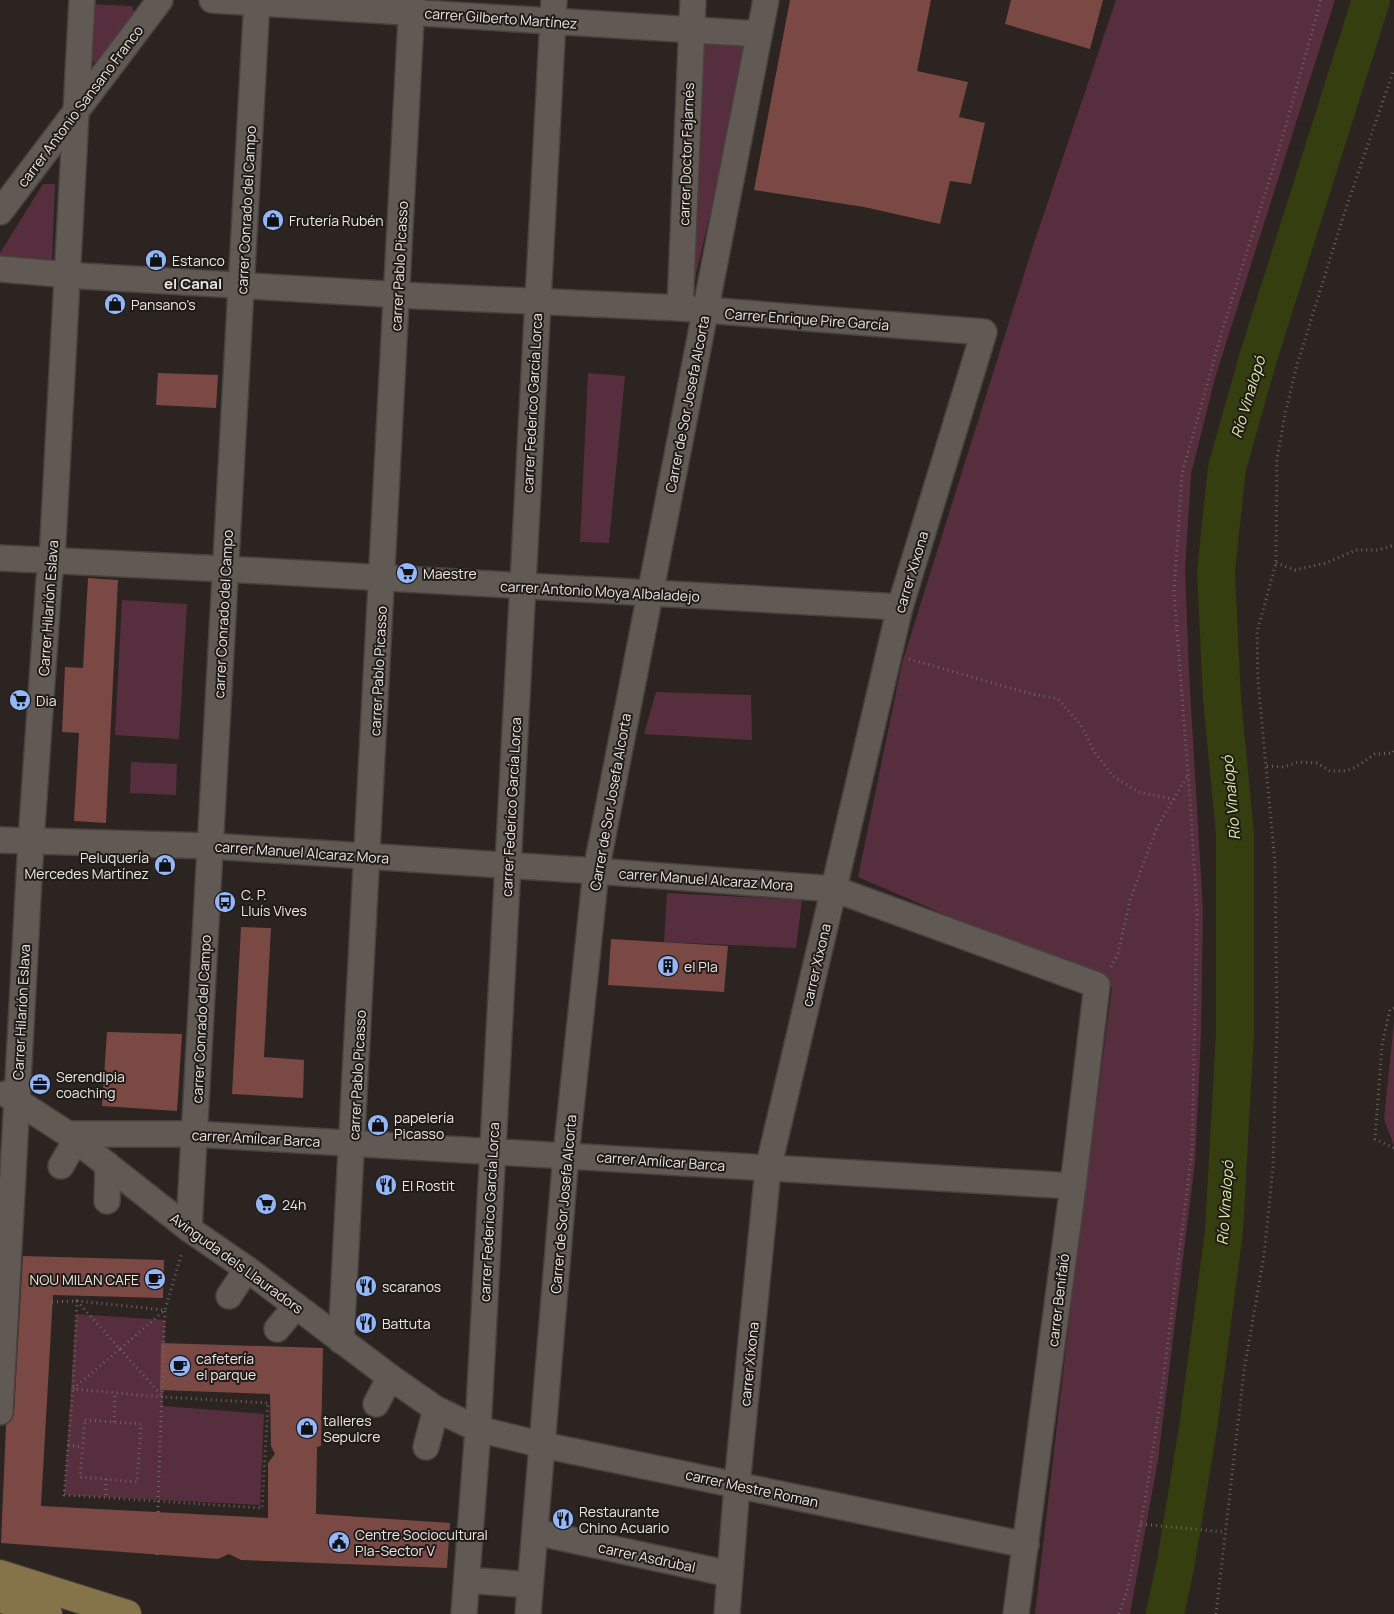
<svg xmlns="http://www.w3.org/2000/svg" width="1394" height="1614" viewBox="0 0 1394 1614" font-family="Manrope,sans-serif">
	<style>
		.green { fill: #572e3e }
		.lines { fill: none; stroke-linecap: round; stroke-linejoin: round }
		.river { stroke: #343e0e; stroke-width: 38 }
		.building { fill: #7b4944 }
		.minor-casing { stroke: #47423e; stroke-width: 28 }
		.major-casing { stroke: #47423e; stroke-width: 30 }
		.path { stroke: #6c6663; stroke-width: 3; stroke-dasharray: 1 4; stroke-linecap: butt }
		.minor { stroke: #605954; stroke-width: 25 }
		.major { stroke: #857349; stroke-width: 28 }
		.labels { text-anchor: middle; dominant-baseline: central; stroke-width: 4; stroke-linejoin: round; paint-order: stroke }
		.street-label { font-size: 14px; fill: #eae6e3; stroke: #211b17 }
		.poi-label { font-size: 14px; fill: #eae6e3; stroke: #211b17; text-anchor: start }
		.neighbourhood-label { font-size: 15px; font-weight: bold; fill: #eae6e3; stroke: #211b17 }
		.water-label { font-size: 15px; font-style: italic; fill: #daeea2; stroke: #211b17 }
	</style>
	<rect width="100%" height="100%" fill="#2b2420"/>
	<!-- green -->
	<g class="green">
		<path d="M1116,0H1335L1215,378L1191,474L1185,569L1189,673L1203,910L1201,1034L1195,1162L1158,1460L1130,1614H1035L1072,1296L1112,987L858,877L902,663L1032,249Z"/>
		<path d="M90,4L132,6L135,15L99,64L87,60Z"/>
		<path d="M704,42L750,44L690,299Z"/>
		<path d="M43,184H55L52,262L0,258V253Z"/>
		<path d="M588,373L625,376L609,543L580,542Z"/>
		<path d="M122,600L187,604L179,739L115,735Z"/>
		<path d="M656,692L751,695L752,740L644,734Z"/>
		<path d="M131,762L177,764L176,795L130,793Z"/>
		<path d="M667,893L802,900L796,948L664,942Z"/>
		<path d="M1394,1022V1146L1384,1119Z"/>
		<path d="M76,1314L165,1320L163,1406L264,1414L260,1505L64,1495Z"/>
	</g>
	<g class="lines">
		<!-- river -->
		<path class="river" d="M1165,1614L1176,1562L1198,1428L1224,1231L1235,1033V834L1222,699L1216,571L1227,468L1258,358L1371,0"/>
	</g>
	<!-- building -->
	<g class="building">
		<path d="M790,0H931L917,71L968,82L959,117L985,123L971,184L950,181L940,224L864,207L754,190Z"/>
		<path d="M1011,0H1103L1090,49L1005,24Z"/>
		<path d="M158,373L218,375L216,408L156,405Z"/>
		<path d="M88,578L118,580L106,823L74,821L79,733L62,732L65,667L83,668Z"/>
		<path d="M241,927L271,928L264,1057L304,1060L303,1098L232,1094Z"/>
		<path d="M611,939L728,946L724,992L608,985Z"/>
		<path d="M107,1032L182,1034L177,1111L102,1106Z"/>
		<path d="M23,1256L164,1260L163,1298L53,1295L41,1506L268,1518V1463L275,1454L271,1446L270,1394L160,1390L161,1343L323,1348L321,1446L317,1447L316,1514L450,1523L447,1568L241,1560L229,1554L218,1559L1,1543L6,1425L12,1420L14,1413Z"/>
	</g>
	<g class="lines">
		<!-- minor casing -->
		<g class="minor-casing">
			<g id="minor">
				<path d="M212,0L759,34"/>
				<path d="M0,212L160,0"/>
				<path d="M0,269L82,276L419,296L680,308L984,332L900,607L768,1169L737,1485L727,1614"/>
				<path d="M680,308L693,0"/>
				<path d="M0,558L226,569L900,607"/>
				<path d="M0,840L211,846L596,871L834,889L1097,985L1073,1186L1016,1614"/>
				<path d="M6,1094L68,1134L189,1229L247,1269L390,1377L436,1409L478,1429L543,1445L1026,1545"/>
				<path d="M68,1134H195L1073,1186"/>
				<path d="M61,1166L76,1140"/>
				<path d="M107,1201L108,1165"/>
				<path d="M189,1229L257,0"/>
				<path d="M229,1296L247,1269"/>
				<path d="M277,1329L296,1306"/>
				<path d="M341,1341L412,0"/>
				<path d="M376,1404L390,1377"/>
				<path d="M0,1412L31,841L49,580L52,560L82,0"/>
				<path d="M426,1447L436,1409"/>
				<path d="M535,1532L730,1574"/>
				<path d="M467,1580L530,1585"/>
				<path d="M464,1614L478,1429L554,0"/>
				<path d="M528,1614L566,1155L596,871L766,0"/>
			</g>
		</g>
		<!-- major casing -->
		<g class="major-casing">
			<g id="major">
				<path d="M0,1574L127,1614"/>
				<path d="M0,1598L48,1614"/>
			</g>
		</g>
		<!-- path -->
		<g class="path">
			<path d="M1276,563L1295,570L1326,563L1356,550H1378L1394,545"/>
			<path d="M909,659L1028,693L1058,699L1081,725L1095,753L1113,776L1138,792L1173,799"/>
			<path d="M1267,766L1284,767L1298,762L1317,763L1330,771H1346L1356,767L1375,754L1393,753L1394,751"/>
			<path d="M1111,967L1118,954L1130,900L1157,827L1188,775"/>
			<path d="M1394,1008L1390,1009L1382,1045L1375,1139L1394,1148"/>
			<path d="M52,1302L77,1301L120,1349L165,1310L182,1252"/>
			<path d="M120,1349L163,1397L73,1389Z"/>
			<path d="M85,1420L141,1424L137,1482L80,1477Z"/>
			<path d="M114,1422L115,1393"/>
			<path d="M68,1445L83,1447"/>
			<path d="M106,1479V1498"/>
			<path d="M158,1512V1501L165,1310L77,1301L73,1389L64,1495L262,1508L268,1403L163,1397"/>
			<path d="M1141,1524L1224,1532"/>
			<path d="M157,1554V1558"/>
			<path d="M1119,1614L1128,1587L1145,1501L1161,1397L1192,1151L1197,912L1190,799L1174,593L1182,474L1222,331L1280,146L1321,0"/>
			<path d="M1216,1614L1244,1371L1264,1255L1273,1168L1277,1021L1275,863L1258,681L1257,632L1276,563L1277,459L1285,414L1297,365L1344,214L1394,69"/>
		</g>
		<!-- minor -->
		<use href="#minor" class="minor"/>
		<!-- major -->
		<use href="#major" class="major"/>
	</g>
	<!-- icons -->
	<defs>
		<g id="shop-disc" transform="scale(1.125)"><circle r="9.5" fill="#91b8fd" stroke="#211b17"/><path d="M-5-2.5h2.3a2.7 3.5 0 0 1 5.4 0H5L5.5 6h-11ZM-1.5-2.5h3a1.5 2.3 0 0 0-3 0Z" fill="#111"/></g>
		<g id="supermarket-disc" transform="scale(1.125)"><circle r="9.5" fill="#91b8fd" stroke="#211b17"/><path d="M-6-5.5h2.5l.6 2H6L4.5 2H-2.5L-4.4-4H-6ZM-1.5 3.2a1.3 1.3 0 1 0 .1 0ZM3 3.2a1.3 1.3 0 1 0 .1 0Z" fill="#111"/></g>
		<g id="bus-disc" transform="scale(1.125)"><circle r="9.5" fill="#91b8fd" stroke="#211b17"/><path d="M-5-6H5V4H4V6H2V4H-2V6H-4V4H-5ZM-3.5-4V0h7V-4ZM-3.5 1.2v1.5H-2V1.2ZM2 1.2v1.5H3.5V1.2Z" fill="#111"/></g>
		<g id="building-disc" transform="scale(1.125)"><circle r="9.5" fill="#91b8fd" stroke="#211b17"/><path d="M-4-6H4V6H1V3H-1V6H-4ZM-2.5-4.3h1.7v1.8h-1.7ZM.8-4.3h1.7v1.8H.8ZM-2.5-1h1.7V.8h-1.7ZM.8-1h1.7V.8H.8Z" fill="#111"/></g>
		<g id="office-disc" transform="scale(1.125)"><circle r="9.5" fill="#91b8fd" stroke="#211b17"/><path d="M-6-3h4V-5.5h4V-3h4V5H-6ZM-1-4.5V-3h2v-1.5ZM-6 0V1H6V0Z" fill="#111"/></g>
		<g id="restaurant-disc" transform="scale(1.125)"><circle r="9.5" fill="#91b8fd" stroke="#211b17"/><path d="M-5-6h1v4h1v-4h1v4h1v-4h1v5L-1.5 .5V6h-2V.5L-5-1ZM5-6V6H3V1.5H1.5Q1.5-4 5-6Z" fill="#111"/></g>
		<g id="cafe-disc" transform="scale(1.125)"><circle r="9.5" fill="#91b8fd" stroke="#211b17"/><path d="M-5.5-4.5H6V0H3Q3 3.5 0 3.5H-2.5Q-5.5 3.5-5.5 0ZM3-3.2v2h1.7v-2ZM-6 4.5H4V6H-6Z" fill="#111"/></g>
		<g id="civic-disc" transform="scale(1.125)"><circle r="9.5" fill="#91b8fd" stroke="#211b17"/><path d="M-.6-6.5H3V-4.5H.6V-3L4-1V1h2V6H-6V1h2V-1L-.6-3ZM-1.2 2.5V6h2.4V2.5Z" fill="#111"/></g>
	</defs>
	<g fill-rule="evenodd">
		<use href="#shop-disc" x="273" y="220"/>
		<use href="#shop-disc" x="156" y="260"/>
		<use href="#shop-disc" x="115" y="304"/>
		<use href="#supermarket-disc" x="407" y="573"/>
		<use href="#supermarket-disc" x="20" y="700"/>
		<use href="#shop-disc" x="165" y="865"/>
		<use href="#bus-disc" x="225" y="902"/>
		<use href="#building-disc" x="668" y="966"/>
		<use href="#office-disc" x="40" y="1084"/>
		<use href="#shop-disc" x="378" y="1125"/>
		<use href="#restaurant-disc" x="386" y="1185"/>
		<use href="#supermarket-disc" x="266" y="1204"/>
		<use href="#cafe-disc" x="155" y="1279"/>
		<use href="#restaurant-disc" x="366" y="1286"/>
		<use href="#restaurant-disc" x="366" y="1323"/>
		<use href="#cafe-disc" x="180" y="1366"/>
		<use href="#shop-disc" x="307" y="1428"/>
		<use href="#restaurant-disc" x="563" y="1519"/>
		<use href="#civic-disc" x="339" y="1542"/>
	</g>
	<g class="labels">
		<!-- street labels -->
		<g class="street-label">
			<text transform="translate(501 18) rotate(4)">carrer Gilberto Martínez</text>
			<text transform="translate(80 106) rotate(-53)">carrer Antonio Sansano Franco</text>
			<text transform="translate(686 154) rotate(-88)">carrer Doctor Fajarnés</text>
			<text transform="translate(246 210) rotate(-87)">carrer Conrado del Campo</text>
			<text transform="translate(399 266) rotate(-87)">carrer Pablo Picasso</text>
			<text transform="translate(807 319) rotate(4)">Carrer Enrique Pire García</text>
			<text transform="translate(532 403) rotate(-87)">carrer Federico García Lorca</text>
			<text transform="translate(687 404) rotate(-79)">Carrer de Sor Josefa Alcorta</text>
			<text transform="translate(911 572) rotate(-73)">carrer Xixona</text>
			<text transform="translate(600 591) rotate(3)">carrer Antonio Moya Albaladejo</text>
			<text transform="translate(48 608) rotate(-86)">Carrer Hilarión Eslava</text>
			<text transform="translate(223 614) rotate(-87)">carrer Conrado del Campo</text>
			<text transform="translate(378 671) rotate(-87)">carrer Pablo Picasso</text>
			<text transform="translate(610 802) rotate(-80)">Carrer de Sor Josefa Alcorta</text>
			<text transform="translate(511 807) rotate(-87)">carrer Federico García Lorca</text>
			<text transform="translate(302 852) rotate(4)">carrer Manuel Alcaraz Mora</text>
			<text transform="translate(706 879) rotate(4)">carrer Manuel Alcaraz Mora</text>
			<text transform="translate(816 965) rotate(-77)">carrer Xixona</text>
			<text transform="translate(21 1012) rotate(-87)">Carrer Hilarión Eslava</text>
			<text transform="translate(201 1019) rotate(-87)">carrer Conrado del Campo</text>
			<text transform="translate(357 1075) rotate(-87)">carrer Pablo Picasso</text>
			<text transform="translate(256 1138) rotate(3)">carrer Amílcar Barca</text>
			<text transform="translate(661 1161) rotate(4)">carrer Amílcar Barca</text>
			<text transform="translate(563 1204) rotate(-85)">Carrer de Sor Josefa Alcorta</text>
			<text transform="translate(489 1212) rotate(-87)">carrer Federico García Lorca</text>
			<text transform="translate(237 1263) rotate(36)">Avinguda dels Llauradors</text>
			<text transform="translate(1058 1300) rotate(-83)">carrer Benifaió</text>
			<text transform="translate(749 1364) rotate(-84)">carrer Xixona</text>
			<text transform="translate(752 1488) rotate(12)">carrer Mestre Roman</text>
			<text transform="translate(647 1557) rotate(12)">carrer Asdrúbal</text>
		</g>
		<!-- poi labels -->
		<g class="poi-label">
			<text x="289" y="220">Frutería Rubén</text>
			<text x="172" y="260">Estanco</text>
			<text x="131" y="304">Pansano's</text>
			<text x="423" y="573">Maestre</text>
			<text x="36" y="700">Dia</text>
			<text x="149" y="857" text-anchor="end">Peluquería<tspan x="149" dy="16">Mercedes Martínez</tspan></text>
			<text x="241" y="894">C. P.<tspan x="241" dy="16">Lluís Vives</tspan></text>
			<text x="684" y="966">el Pla</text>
			<text x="56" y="1076">Serendipia<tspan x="56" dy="16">coaching</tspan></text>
			<text x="394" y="1117">papelería<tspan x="394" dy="16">Picasso</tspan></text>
			<text x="402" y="1185">El Rostit</text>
			<text x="282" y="1204">24h</text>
			<text x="139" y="1279" text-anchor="end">NOU MILAN CAFE</text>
			<text x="382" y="1286">scaranos</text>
			<text x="382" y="1323">Battuta</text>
			<text x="196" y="1358">cafetería<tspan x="196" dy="16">el parque</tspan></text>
			<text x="323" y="1420">talleres<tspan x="323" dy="16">Sepulcre</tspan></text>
			<text x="579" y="1511">Restaurante<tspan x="579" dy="16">Chino Acuario</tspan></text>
			<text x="355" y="1534">Centre Sociocultural<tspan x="355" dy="16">Pla-Sector V</tspan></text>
		</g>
		<!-- neighbourhood labels -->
		<g class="neighbourhood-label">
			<text x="193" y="283">el Canal</text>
		</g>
		<!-- water labels -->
		<g class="water-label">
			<text transform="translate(1248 397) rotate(-73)">Río Vinalopó</text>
			<text transform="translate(1231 798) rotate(-95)">Río Vinalopó</text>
			<text transform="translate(1225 1203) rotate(-86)">Río Vinalopó</text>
		</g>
	</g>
</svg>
